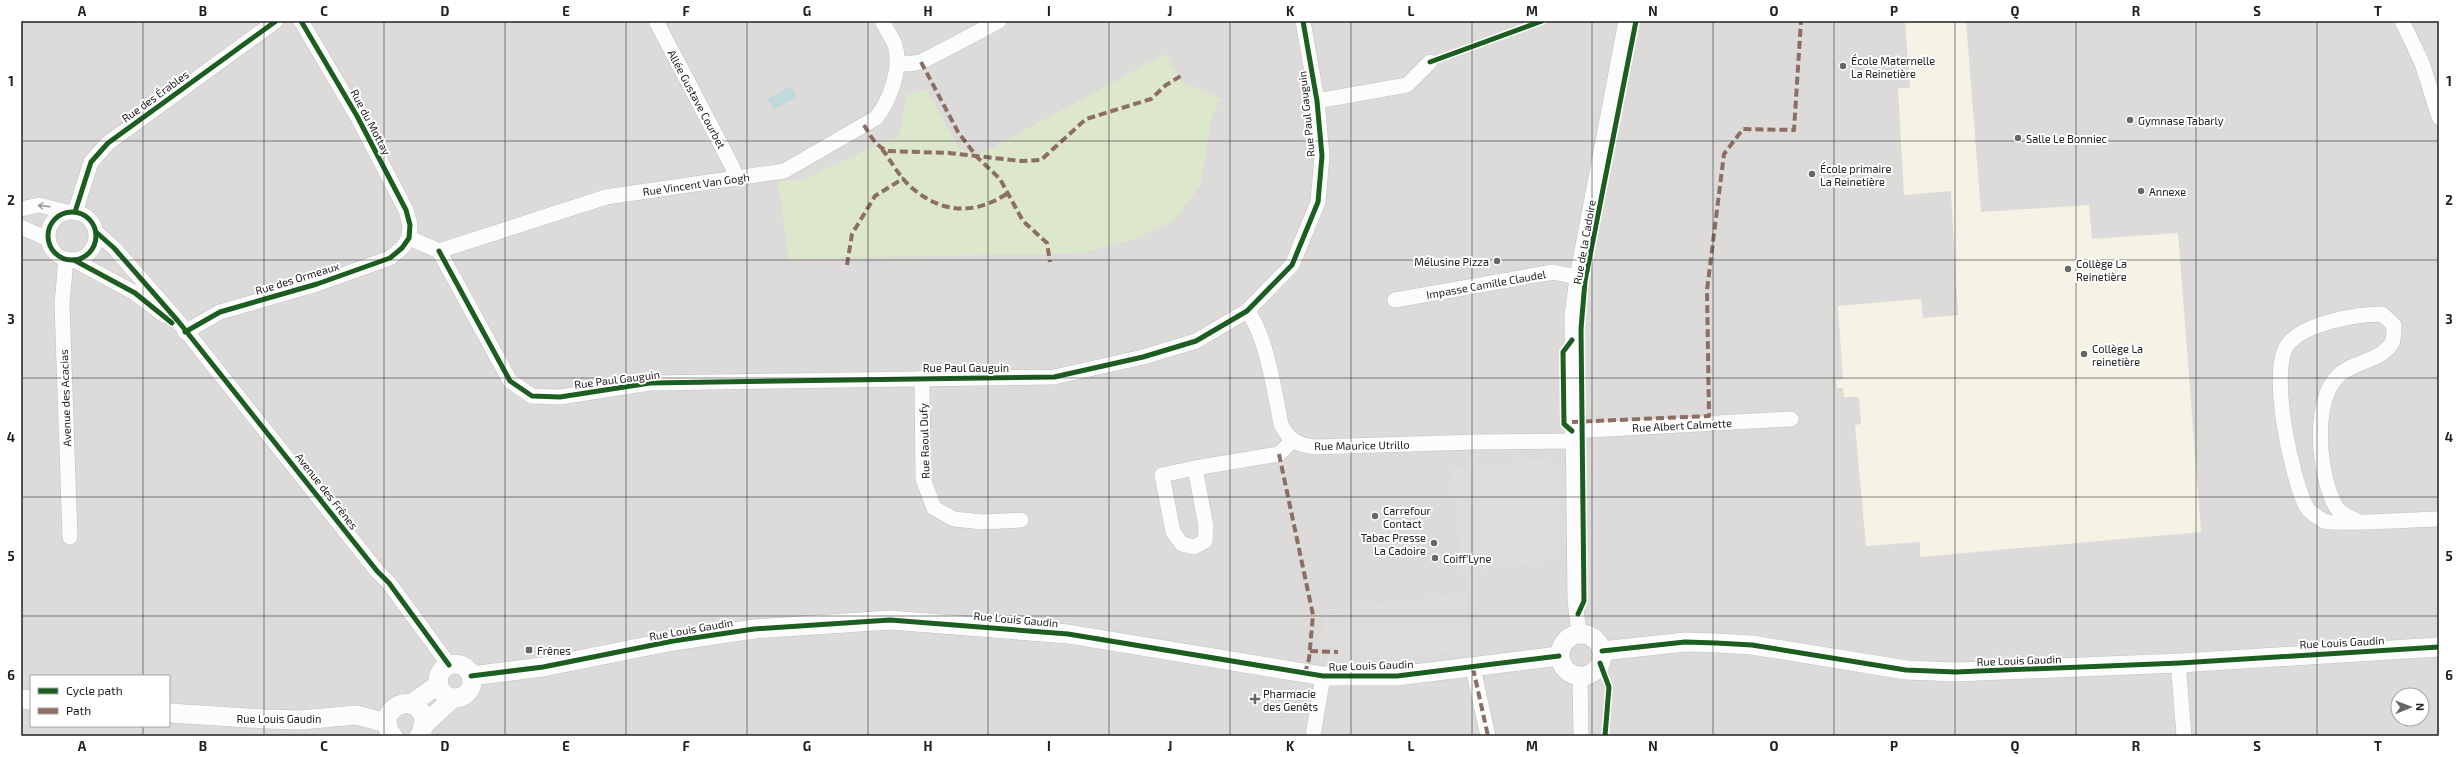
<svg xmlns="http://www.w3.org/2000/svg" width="2460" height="757" viewBox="0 0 2460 757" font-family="'Exo 2',sans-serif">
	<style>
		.residential { fill: #dcdbda; fill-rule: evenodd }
		.education { fill: #f5f3e6 }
		.grass { fill: #dce7cb }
		.parking { fill: #dedddc }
		.water { fill: #c0dadc }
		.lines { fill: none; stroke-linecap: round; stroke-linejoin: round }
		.minor-casing { stroke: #c1c0bf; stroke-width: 16 }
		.tertiary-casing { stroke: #c1c0bf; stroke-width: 20 }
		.minor { stroke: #fcfcfc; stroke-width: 15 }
		.tertiary { stroke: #fcfcfc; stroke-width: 19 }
		.quiet { stroke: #8d6e63; stroke-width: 4; stroke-dasharray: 8 4; stroke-linecap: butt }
		.cycleway-casing { stroke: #fff; stroke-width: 8 }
		.cycleway { stroke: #1b5e20; stroke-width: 5 }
		.oneway { stroke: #999 }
		.grid { fill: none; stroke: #202020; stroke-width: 1; stroke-opacity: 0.55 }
		.poi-dot { fill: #686766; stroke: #fff; stroke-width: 1.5 }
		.labels { text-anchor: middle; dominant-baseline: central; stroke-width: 4; stroke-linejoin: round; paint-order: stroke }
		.poi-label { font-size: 11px; fill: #202020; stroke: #fff; text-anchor: start }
		.street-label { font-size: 11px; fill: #202020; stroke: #fff }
		.neatline { fill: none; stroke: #202020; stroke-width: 1.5 }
		.grid-label { font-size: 13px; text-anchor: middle; font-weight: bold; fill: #202020 }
	</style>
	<rect width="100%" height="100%" fill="#edebe9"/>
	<!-- residential -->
	<path class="residential" d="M21,21H2439V736H21ZM31,676H169V726H31ZM2398,695H2422V719H2398Z"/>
	<!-- education -->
	<path class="education" d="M1905,21H1966L1981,212L2089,205L2092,239L2178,233L2201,532L1920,557V542L1866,546L1855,425L1861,424L1859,397H1844L1843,388H1837L1836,380L1843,379L1838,306L1921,299L1923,318L1958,315L1951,191L1904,195L1898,88H1910Z"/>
	<!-- grass -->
	<path class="grass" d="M1165,54L1182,82L1222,99L1213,112L1200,186L1173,221L1131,240L1083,253L789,259L778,182L804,179L899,135L907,95L926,89L959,148L979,155Z"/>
	<!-- parking -->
	<g class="parking">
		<path d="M1544,459L1558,472L1560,559L1462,572L1452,469Z"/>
		<path d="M1465,594L1471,649L1402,657L1328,659L1323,610Z"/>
	</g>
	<!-- water -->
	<path class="water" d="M791,86L797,97L773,110L768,99Z"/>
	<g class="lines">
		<!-- minor casing -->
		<g class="minor-casing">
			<g id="minor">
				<path d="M656,21L732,166L736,178"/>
				<path d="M2402,21L2422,63L2439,117"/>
				<path d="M897,62L908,64L921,62L999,21"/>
				<path d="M1317,101L1407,85L1430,62"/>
				<path d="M21,209L39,205L67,212"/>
				<path d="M75,212L91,162L108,143L276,21"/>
				<circle cx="72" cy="236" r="24"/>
				<path d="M21,227L48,239"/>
				<path d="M96,232L114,248L178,321L377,571L389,583L449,665"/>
				<path d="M409,238L439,251L606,197L784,171L876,118C890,101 902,67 895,45C892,37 886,29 882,21"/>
				<path d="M439,251L510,381L532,396L560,397L650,383L1054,377L1143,357L1196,341L1247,311L1292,265L1318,202L1322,156L1317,101L1303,21"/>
				<path d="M66,259L62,304L70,537"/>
				<path d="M74,260L135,293L164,315"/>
				<path d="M1395,300L1553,272L1577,277"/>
				<path d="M1247,311C1266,333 1275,394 1281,424C1288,440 1298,445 1315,447L1474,442L1573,441"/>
				<path d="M185,332L220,312L317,284L390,258L402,248L409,238L410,225L406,210L357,116L301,21"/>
				<path d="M922,378L923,479L934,508L954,519L982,522L1021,520"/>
				<path d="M1572,431L1791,419"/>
				<path d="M1195,468L1162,475L1173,532L1182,544L1194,547L1205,541L1206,526L1195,468L1279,454L1293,440"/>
				<path d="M2358,522C2352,518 2340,513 2336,507C2319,477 2311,402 2338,376C2353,361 2380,362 2392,343C2394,338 2394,330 2394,325L2382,314C2357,314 2306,323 2289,343C2267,367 2292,481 2307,508C2310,513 2319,518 2324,521C2331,525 2422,519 2439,519"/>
				<path d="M1579,633L1575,600L1572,316L1577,277L1626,21"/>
				<path d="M2180,663L2179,674L2184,736"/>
				<path d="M1473,668L1488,736"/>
				<path d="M1580,676L1581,736"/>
				<path d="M1313,736L1323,676"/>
			</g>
		</g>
		<!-- tertiary casing -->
		<g class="tertiary-casing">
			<g id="tertiary">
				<circle cx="1581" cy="655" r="21"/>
				<path d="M1602,651L1685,642L1716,643L1752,645L1906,670L1956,672L2180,663L2439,647"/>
				<circle cx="455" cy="681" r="17"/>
				<path d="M471,676L543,667L673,641L754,629L890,620L1068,634L1323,676H1397L1559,656"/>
				<path d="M21,699L31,700"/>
				<path d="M411,704L439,684"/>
				<path d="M169,713L265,719L301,720L356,715L387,723"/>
				<path d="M425,724L453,698"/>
				<path d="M393,736C372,714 411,687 424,717L422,732L419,736"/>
			</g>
		</g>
		<!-- minor -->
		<use href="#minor" class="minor"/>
		<!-- tertiary -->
		<use href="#tertiary" class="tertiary"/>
		<!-- quiet -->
		<g class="quiet">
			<path d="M921,62L958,132L977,157L1000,179L1023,221L1047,243L1050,262"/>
			<path d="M864,125C870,135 876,147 888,151L949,153L1021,161L1041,160L1086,119L1151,99L1166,85L1184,74"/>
			<path d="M882,149C891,161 900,178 912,188C943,214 975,215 1008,193"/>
			<path d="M847,265L852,234L875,196L904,178"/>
			<path d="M1572,422L1709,416L1707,290L1724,154L1743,129L1794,130L1801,21"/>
			<path d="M1279,454L1313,615L1309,659L1305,673"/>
			<path d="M1310,651L1338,652"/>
			<path d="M1473,668L1488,736"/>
		</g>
		<!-- cycleway casing -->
		<g class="cycleway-casing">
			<g id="cycleway">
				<path d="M1430,62L1542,21"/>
				<path d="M75,212L91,162L108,143L276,21"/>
				<circle cx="72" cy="236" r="24"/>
				<path d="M96,232L114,248L178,321L377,571L389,583L449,665"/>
				<path d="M439,251L510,381L532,396L560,397L650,383L1054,377L1143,357L1196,341L1247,311L1292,265L1318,202L1322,156L1317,101L1303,21"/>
				<path d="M74,260L135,293L172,323"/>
				<path d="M185,332L220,312L317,284L390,258L402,248L409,238L410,225L406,210L357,116L301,21"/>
				<path d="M1572,340L1563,352L1564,424L1572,431"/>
				<path d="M1578,614L1584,601L1581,329L1585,281L1636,21"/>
				<path d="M1602,651L1685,642L1716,643L1752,645L1906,670L1956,672L2180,663L2439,647"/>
				<path d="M1600,663L1609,687L1605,736"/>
				<path d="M471,676L543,667L673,641L754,629L890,620L1068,634L1323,676H1397L1559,656"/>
			</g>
		</g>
		<!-- cycleway -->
		<use href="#cycleway" class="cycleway"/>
	</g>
	<!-- one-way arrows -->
	<defs><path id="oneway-shaft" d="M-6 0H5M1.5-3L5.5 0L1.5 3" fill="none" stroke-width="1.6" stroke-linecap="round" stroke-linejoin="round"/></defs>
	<use class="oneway" href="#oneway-shaft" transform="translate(44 206) rotate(-173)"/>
	<!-- grid -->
	<path class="grid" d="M143,21V676M264,21V736M384,21V736M505,21V736M626,21V736M747,21V736M868,21V736M988,21V736M1109,21V736M1230,21V736M1351,21V736M1472,21V736M1592,21V736M1713,21V736M1834,21V736M1955,21V736M2076,21V736M2196,21V736M2317,21V736M21,141H2439M21,260H2439M21,378H2439M21,497H2439M21,616H2439M143,726V736"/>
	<!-- markers -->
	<g class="poi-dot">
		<circle cx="1843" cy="66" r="4"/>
		<circle cx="2130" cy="120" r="4"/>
		<circle cx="2018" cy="138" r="4"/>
		<circle cx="1812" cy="174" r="4"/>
		<circle cx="2141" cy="191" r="4"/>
		<circle cx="1497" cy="261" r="4"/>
		<circle cx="2068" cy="269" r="4"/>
		<circle cx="2084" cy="354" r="4"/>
		<circle cx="1375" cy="516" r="4"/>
		<circle cx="1434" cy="543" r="4"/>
		<circle cx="1435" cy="558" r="4"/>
		<rect x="525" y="646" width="8" height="8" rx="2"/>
		<path d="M1253 693h4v4h4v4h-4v4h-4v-4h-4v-4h4z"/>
	</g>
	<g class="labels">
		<!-- poi labels -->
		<g class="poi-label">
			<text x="1851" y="60">École Maternelle<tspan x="1851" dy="13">La Reinetière</tspan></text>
			<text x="2138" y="120">Gymnase Tabarly</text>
			<text x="2026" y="138">Salle Le Bonniec</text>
			<text x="1820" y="168">École primaire<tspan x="1820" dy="13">La Reinetière</tspan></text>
			<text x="2149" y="191">Annexe</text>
			<text x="1489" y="261" text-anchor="end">Mélusine Pizza</text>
			<text x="2076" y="263">Collège La<tspan x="2076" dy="13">Reinetière</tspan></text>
			<text x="2092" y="348">Collège La<tspan x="2092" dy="13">reinetière</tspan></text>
			<text x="1383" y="510">Carrefour<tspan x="1383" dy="13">Contact</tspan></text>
			<text x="1426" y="537" text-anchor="end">Tabac Presse<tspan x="1426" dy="13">La Cadoire</tspan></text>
			<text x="1443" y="558">Coiff'Lyne</text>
			<text x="537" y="650">Frênes</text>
			<text x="1263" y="693">Pharmacie<tspan x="1263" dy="13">des Genêts</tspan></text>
		</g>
		<!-- street labels -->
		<g class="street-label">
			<text transform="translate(155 96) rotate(-36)">Rue des Érables</text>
			<text transform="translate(697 99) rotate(62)">Allée Gustave Courbet</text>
			<text transform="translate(1306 114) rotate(-96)">Rue Paul Gauguin</text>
			<text transform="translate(371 122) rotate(62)">Rue du Mottay</text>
			<text transform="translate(696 184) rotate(-8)">Rue Vincent Van Gogh</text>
			<text transform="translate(1584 242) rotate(-80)">Rue de la Cadoire</text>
			<text transform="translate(297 278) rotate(-17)">Rue des Ormeaux</text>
			<text transform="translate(1486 284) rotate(-10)">Impasse Camille Claudel</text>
			<text x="966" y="367">Rue Paul Gauguin</text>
			<text transform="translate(617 379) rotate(-7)">Rue Paul Gauguin</text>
			<text transform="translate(65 398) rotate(-92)">Avenue des Acacias</text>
			<text transform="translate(1682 425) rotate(-3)">Rue Albert Calmette</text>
			<text transform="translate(924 441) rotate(-92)">Rue Raoul Dufy</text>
			<text transform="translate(1362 445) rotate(-1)">Rue Maurice Utrillo</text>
			<text transform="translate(327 491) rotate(52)">Avenue des Frênes</text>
			<text transform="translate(1016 619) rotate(5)">Rue Louis Gaudin</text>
			<text transform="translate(691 629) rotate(-10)">Rue Louis Gaudin</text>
			<text transform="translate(2342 642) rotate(-3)">Rue Louis Gaudin</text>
			<text transform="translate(2019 660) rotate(-2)">Rue Louis Gaudin</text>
			<text transform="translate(1371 665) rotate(-2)">Rue Louis Gaudin</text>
			<text x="279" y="718">Rue Louis Gaudin</text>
		</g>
	</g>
	<!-- border -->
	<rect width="2460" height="757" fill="none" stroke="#ffffff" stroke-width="44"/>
	<!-- legend -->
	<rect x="30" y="675" width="140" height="52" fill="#ffffff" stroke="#a6a6a6"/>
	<rect x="38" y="688" width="20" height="6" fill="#1b5e20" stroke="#a6a6a6"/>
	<text x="66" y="695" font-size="12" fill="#202020">Cycle path</text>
	<rect x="38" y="708" width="20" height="6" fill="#8d6e63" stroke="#a6a6a6"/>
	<text x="66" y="715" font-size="12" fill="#202020">Path</text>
	<!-- north arrow -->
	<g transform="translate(2410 707) rotate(89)"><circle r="19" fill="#ffffff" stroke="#a6a6a6"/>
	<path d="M0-3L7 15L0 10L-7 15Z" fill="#686766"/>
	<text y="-6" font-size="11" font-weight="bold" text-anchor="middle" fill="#202020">N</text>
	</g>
	<rect x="22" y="22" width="2416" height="713" class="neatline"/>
	<g class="grid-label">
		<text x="82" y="16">A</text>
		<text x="203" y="16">B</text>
		<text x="324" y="16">C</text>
		<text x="445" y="16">D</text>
		<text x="566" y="16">E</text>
		<text x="686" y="16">F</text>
		<text x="807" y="16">G</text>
		<text x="928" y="16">H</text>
		<text x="1049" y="16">I</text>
		<text x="1170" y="16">J</text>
		<text x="1290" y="16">K</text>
		<text x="1411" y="16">L</text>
		<text x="1532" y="16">M</text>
		<text x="1653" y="16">N</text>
		<text x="1774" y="16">O</text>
		<text x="1894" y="16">P</text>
		<text x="2015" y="16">Q</text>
		<text x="2136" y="16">R</text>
		<text x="2257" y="16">S</text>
		<text x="2378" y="16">T</text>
		<text x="11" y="86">1</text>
		<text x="2449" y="86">1</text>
		<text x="11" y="205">2</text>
		<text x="2449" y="205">2</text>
		<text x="11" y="324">3</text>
		<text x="2449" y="324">3</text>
		<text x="11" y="442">4</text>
		<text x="2449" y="442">4</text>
		<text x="11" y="561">5</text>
		<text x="2449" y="561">5</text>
		<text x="11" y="680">6</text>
		<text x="2449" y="680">6</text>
		<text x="82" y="751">A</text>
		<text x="203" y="751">B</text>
		<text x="324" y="751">C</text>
		<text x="445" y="751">D</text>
		<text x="566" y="751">E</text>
		<text x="686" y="751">F</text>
		<text x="807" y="751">G</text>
		<text x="928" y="751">H</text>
		<text x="1049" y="751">I</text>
		<text x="1170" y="751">J</text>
		<text x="1290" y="751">K</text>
		<text x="1411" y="751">L</text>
		<text x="1532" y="751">M</text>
		<text x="1653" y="751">N</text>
		<text x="1774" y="751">O</text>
		<text x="1894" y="751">P</text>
		<text x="2015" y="751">Q</text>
		<text x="2136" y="751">R</text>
		<text x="2257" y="751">S</text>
		<text x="2378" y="751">T</text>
	</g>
</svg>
